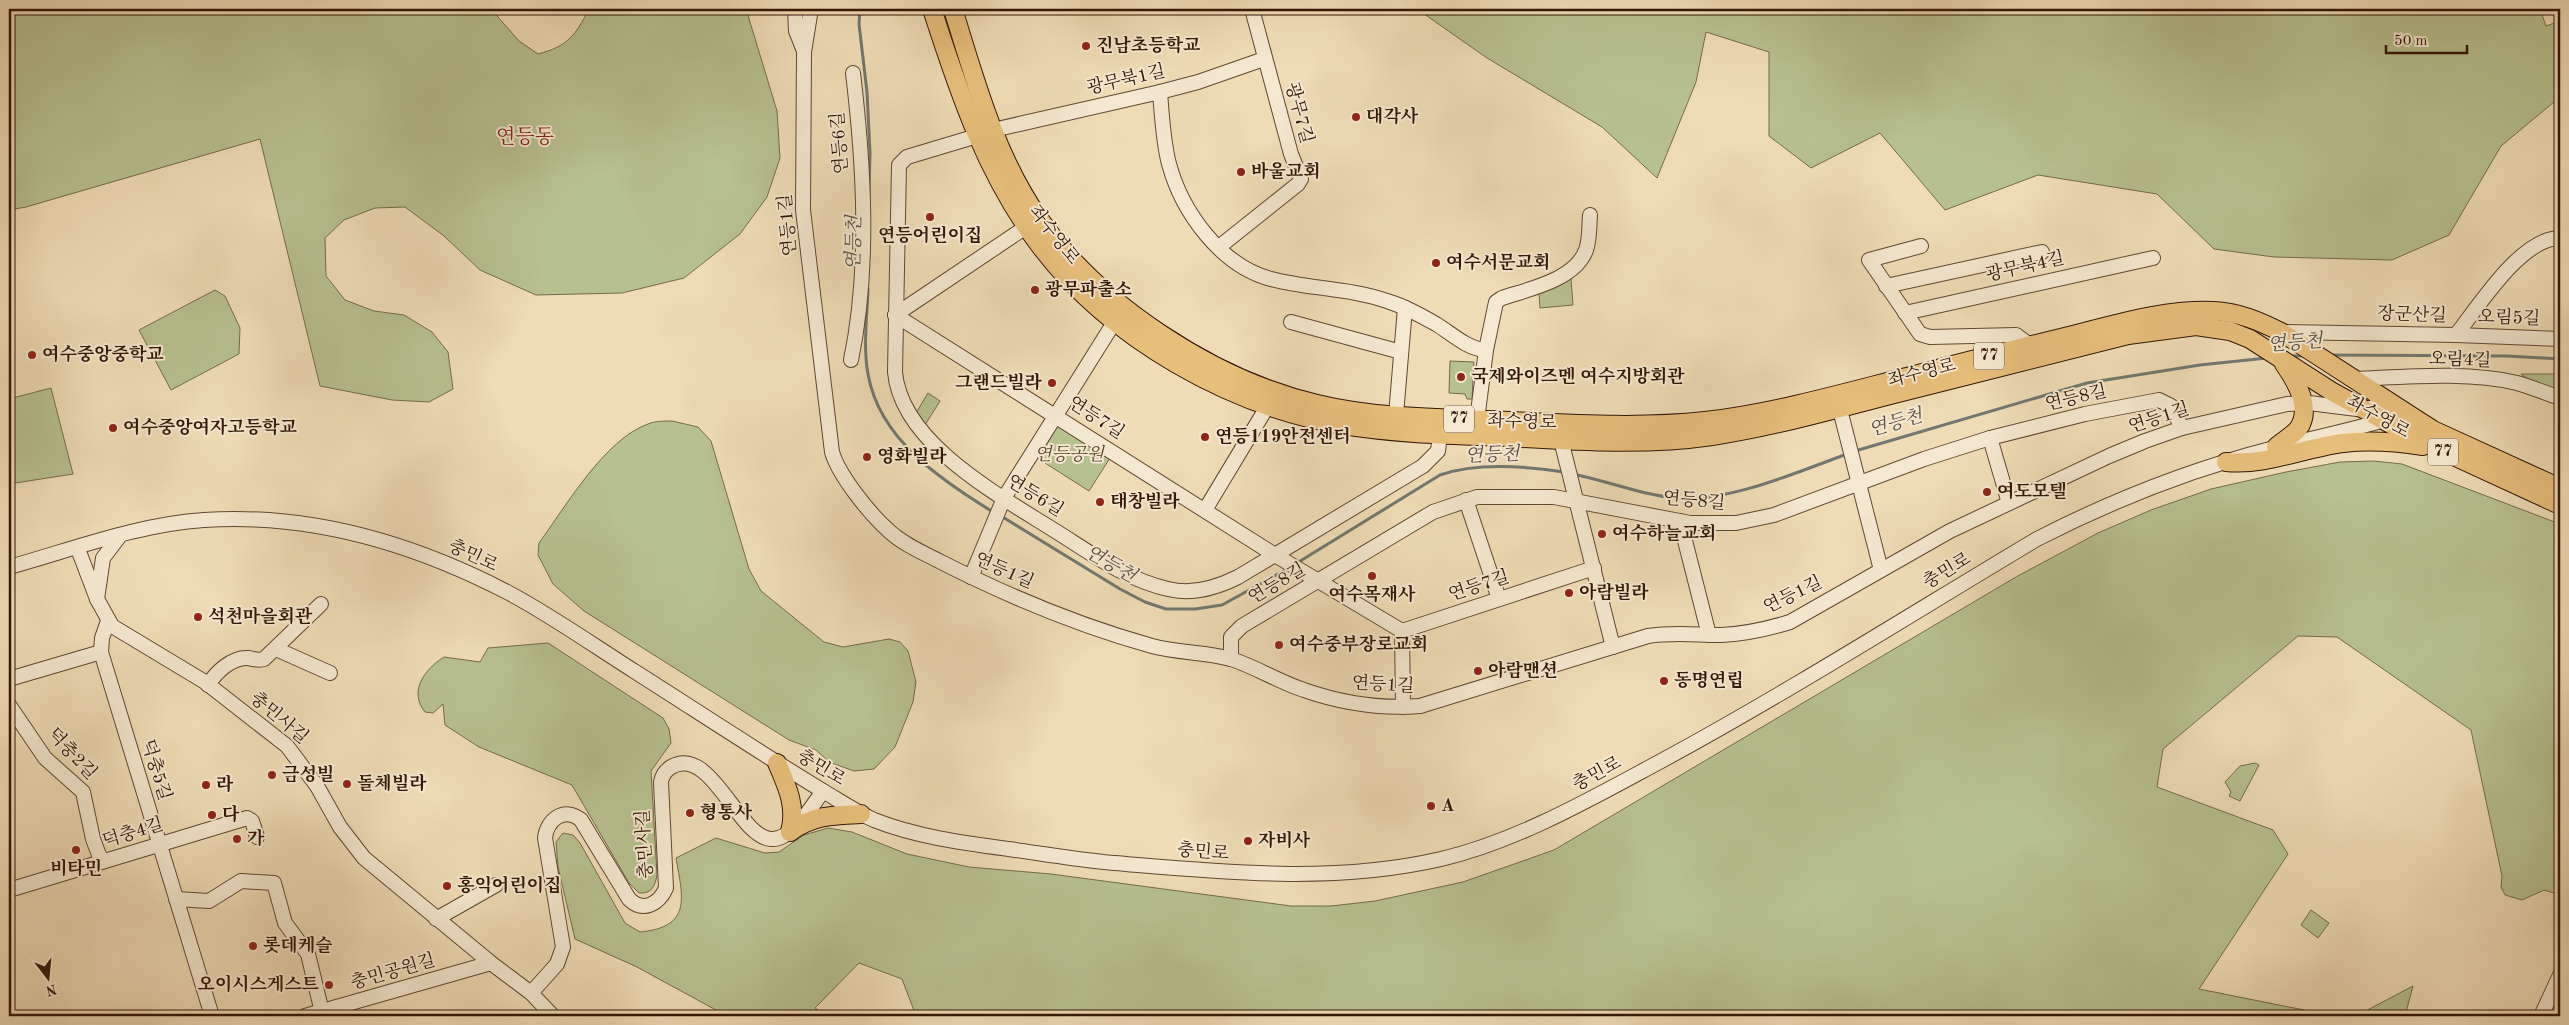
<svg xmlns="http://www.w3.org/2000/svg" width="2569" height="1025" viewBox="0 0 2569 1025" font-family="'Old Standard TT','Noto Serif KR',serif">
	<style>
		.green { fill: #b7c08f; stroke: #746b4a }
		.lines { fill: none; stroke-linecap: round; stroke-linejoin: round }
		.stream { stroke: #727870; stroke-width: 3 }
		.minor-casing { stroke: #614832; stroke-width: 16 }
		.major-casing { stroke: #321606; stroke-width: 20 }
		.minor { stroke: #f5e8d0; stroke-width: 14 }
		.major { stroke: #e8be7b; stroke-width: 18 }
		.poi-dot { fill: #8f2418; stroke: #f5e8d0; stroke-width: 2 }
		.labels { text-anchor: middle; dominant-baseline: central; stroke-width: 4; stroke-linejoin: round; paint-order: stroke }
		.shield { fill: #f5e8d0; stroke: #6c5543; stroke-width: 1 }
		.shield-label { font-size: 16px; font-weight: bold; fill: #321606 }
		.poi-label { font-size: 18px; font-weight: bold; fill: #321606; stroke: #f5e8d0; text-anchor: start }
		.street-label { font-size: 18px; fill: #321606; stroke: #f5e8d0 }
		.park-label { font-size: 18px; font-style: italic; fill: #5a492f; stroke: #f5e8d0 }
		.water-label { font-size: 19px; font-style: italic; fill: #574f44; stroke: #f5e8d0 }
		.quarter-label { font-size: 20px; fill: #7a1f14; stroke: #f5e8d0 }
	</style>
	<rect width="100%" height="100%" fill="#efdcb6"/>
	<filter id="stains"><feTurbulence type="fractalNoise" baseFrequency=".004" numOctaves="4"/><feColorMatrix values="0 0 0 0 .2 0 0 0 0 .09 0 0 0 0 .02 0 0 0 .5 -.17"/></filter>
	<radialGradient id="worn" r=".72"><stop offset=".6" stop-color="#630" stop-opacity="0"/><stop offset="1" stop-color="#630" stop-opacity=".3"/></radialGradient>
	<!-- green -->
	<g class="green">
		<path d="M9,9H491L519,41L538,54C568,46 575,36 589,9H746L777,111L780,158L767,197L740,234L684,278L622,293L536,295L480,270L444,236L405,207L375,208L344,220L325,238L326,276L345,300L374,311L404,315L432,332L448,352L453,389L429,402L392,400L320,386L260,139L26,207L9,210Z"/>
		<path d="M1417,9H2540L2546,26L2560,21V97L2501,146L2449,235L2392,260L2274,257L2214,249L2157,194L2038,175L1945,210L1880,133L1811,168L1769,136V52L1706,32L1696,82L1657,178L1602,127L1487,58Z"/>
		<path d="M1571,279L1573,305L1540,308L1539,294Z"/>
		<path d="M215,290L225,296L240,328L239,354L171,390L139,330Z"/>
		<path d="M1450,361L1474,362L1472,399H1467L1465,394L1449,393Z"/>
		<path d="M2521,374H2560V391L2528,379Z"/>
		<path d="M51,388L73,474L9,484V399Z"/>
		<path d="M928,393L940,401L925,425L916,413Z"/>
		<path d="M672,421L698,427L711,441L749,569L761,591L824,642L843,647L889,639L900,642L908,651L916,682L913,702L895,747L874,769L854,771L829,762L816,750L789,740L584,611L553,584L538,555L539,543C566,506 605,439 648,424C655,421 664,421 672,421Z"/>
		<path d="M1058,425L1110,458L1089,491L1034,456L1052,428Z"/>
		<path d="M2374,461L2402,464L2560,524V895L2544,890L2522,900L2505,895L2501,887L2502,876L2471,730L2337,637L2298,636L2163,749L2157,787L2273,830L2288,854L2199,989L2334,1016H916L902,979L859,963L815,1008L828,1016H727L637,967L575,939L558,867L556,842L563,833L573,835L580,843L625,923L640,932C692,927 683,898 676,858L716,838L765,853L779,852L804,835L828,828L852,832L907,854L969,867L1051,874L1291,906H1331L1375,901L1463,882L1554,850L2016,577L2098,533L2151,510L2211,489L2286,472L2340,462Z"/>
		<path d="M548,643L663,718L669,729L671,743L651,771L657,875C655,886 652,894 639,893L629,883L572,785L479,747L445,725L443,704L433,713L425,712C408,691 425,669 444,657L480,662L488,648Z"/>
		<path d="M2255,763L2259,765L2240,801L2229,796L2231,792L2225,782L2240,766Z"/>
		<path d="M2311,910L2329,923L2318,938L2301,925Z"/>
		<path d="M2413,986L2405,1016H2356Z"/>
	</g>
	<g class="lines">
		<!-- stream -->
		<g class="stream">
			<path d="M860,9L859,24L867,92L870,152L869,196"/>
			<path d="M868,289C867,317 863,347 868,374C879,439 941,480 993,512"/>
			<path d="M2328,355L2507,356L2560,359"/>
			<path d="M2291,356H2305"/>
			<path d="M1855,451L2087,383L2200,365L2267,358"/>
			<path d="M1573,474C1608,481 1641,495 1677,498C1727,503 1800,471 1847,454"/>
			<path d="M1001,516L1120,589L1145,602L1166,609H1195L1222,605L1289,568"/>
			<path d="M1297,563L1440,475C1477,462 1525,466 1564,472"/>
		</g>
		<!-- minor casing -->
		<g class="minor-casing">
			<g id="minor">
				<path d="M795,9L796,31L804,51"/>
				<path d="M811,9L804,52L803,210L832,452C839,476 870,514 889,531C904,545 924,553 941,562C1008,596 1080,626 1152,646C1178,653 1206,652 1231,659C1256,667 1279,682 1304,690C1341,703 1382,709 1420,706L1648,636C1673,632 1696,635 1721,635C1745,634 1767,629 1790,622L1950,531L2109,456L2145,441L2182,428L2287,404L2309,403L2365,410L2389,401"/>
				<path d="M1160,92C1162,116 1163,141 1169,164C1182,212 1221,266 1271,279C1309,289 1350,288 1387,301C1404,306 1420,315 1436,324C1451,333 1467,349 1486,350"/>
				<path d="M993,130L1160,92L1198,82L1264,59"/>
				<path d="M977,136L907,157L899,165L895,372C901,444 1002,497 1057,532C1092,554 1127,580 1168,589C1192,595 1216,588 1238,577L1423,466L1438,451L1440,434"/>
				<path d="M1921,246L1869,260L1920,334L1930,337L2016,335L2031,346"/>
				<path d="M1219,247L1298,184L1301,179L1291,154L1252,9"/>
				<path d="M1886,286L2042,252"/>
				<path d="M1905,313L2153,258"/>
				<path d="M895,315L1275,555L1402,631L1594,568"/>
				<path d="M895,315L1026,227"/>
				<path d="M1291,322L1401,352"/>
				<path d="M2281,332L2456,335C2479,306 2521,238 2560,238"/>
				<path d="M2456,335L2560,339"/>
				<path d="M851,360C870,269 864,165 853,73"/>
				<path d="M2355,379C2405,377 2468,371 2517,383C2531,387 2546,393 2560,398"/>
				<path d="M1837,398L1881,570"/>
				<path d="M1396,415L1405,308"/>
				<path d="M1477,420L1486,350L1496,302L1502,298C1529,289 1575,280 1586,250C1590,239 1589,227 1590,215"/>
				<path d="M1990,438L2009,503"/>
				<path d="M1561,440L1613,647"/>
				<path d="M1466,500L1499,599"/>
				<path d="M1205,510L1267,407"/>
				<path d="M1680,521L1709,635"/>
				<path d="M78,549L97,599L112,626L205,682L287,746L317,786L340,827L364,858L491,963L531,993L553,1016"/>
				<path d="M9,567C71,550 139,524 204,520C310,513 415,544 509,593C552,616 593,645 634,671C697,711 759,752 823,791C840,801 856,812 874,820C917,837 964,843 1009,849C1044,854 1079,860 1114,863C1223,872 1333,884 1441,859C1518,841 1594,797 1663,760C1790,691 1913,613 2037,539C2113,500 2192,469 2274,448C2319,436 2364,428 2407,413"/>
				<path d="M971,577L1004,498L1115,321"/>
				<path d="M97,599L103,558L119,537"/>
				<path d="M108,621L102,638L101,652L212,1016"/>
				<path d="M1402,631L1403,707"/>
				<path d="M276,649L330,673"/>
				<path d="M1231,659V637L1242,626L1433,512L1477,497H1554L1690,523H1736L1774,515L1924,459L1990,438L2085,414L2159,400L2171,406L2182,428"/>
				<path d="M9,679L101,652"/>
				<path d="M208,685C216,672 232,657 248,658C254,659 258,661 264,659L321,604"/>
				<path d="M9,705L45,758L83,792L93,839L99,855L104,861"/>
				<path d="M9,890L247,818L252,821L257,837"/>
				<path d="M176,899L209,901L241,881L274,883L285,923L308,954L322,1012"/>
				<path d="M436,919L496,885"/>
				<path d="M531,993L557,964L563,947L545,838C547,820 564,806 581,820L629,899C643,913 659,904 666,888L661,782C662,775 665,771 671,767C711,744 738,837 771,839C791,841 812,806 823,791"/>
				<path d="M305,1016L491,963"/>
				<path d="M2541,1016L2560,975"/>
			</g>
		</g>
		<!-- major casing -->
		<g class="major-casing">
			<g id="major">
				<path d="M932,9C959,93 987,176 1041,247C1111,339 1230,406 1342,425C1396,434 1451,435 1506,437C1574,441 1644,446 1712,436C1771,427 1828,411 1886,396C1967,376 2047,355 2128,335L2196,326L2230,331L2250,339L2331,391L2421,441L2560,505"/>
				<path d="M953,9C975,80 995,155 1038,217C1097,304 1214,380 1317,404C1379,419 1447,418 1511,421C1575,424 1641,428 1705,421C1775,413 1843,393 1911,376C1963,362 2016,349 2069,336C2117,324 2165,309 2214,311C2238,312 2259,321 2281,332L2433,430L2560,488"/>
				<path d="M2276,447C2283,441 2292,436 2298,429C2313,409 2296,381 2284,364"/>
				<path d="M2226,462C2267,466 2303,448 2343,443C2369,440 2397,442 2423,446"/>
				<path d="M777,763C787,786 797,807 790,832"/>
				<path d="M790,832C812,815 835,815 861,814"/>
			</g>
		</g>
		<!-- minor -->
		<use href="#minor" class="minor"/>
		<!-- major -->
		<use href="#major" class="major"/>
	</g>
	<!-- markers -->
	<g class="poi-dot">
		<circle cx="1086" cy="46" r="5"/>
		<circle cx="1356" cy="117" r="5"/>
		<circle cx="1241" cy="172" r="5"/>
		<circle cx="930" cy="217" r="5"/>
		<circle cx="1436" cy="263" r="5"/>
		<circle cx="1035" cy="290" r="5"/>
		<circle cx="32" cy="355" r="5"/>
		<circle cx="1461" cy="377" r="5"/>
		<circle cx="1052" cy="383" r="5"/>
		<circle cx="113" cy="428" r="5"/>
		<circle cx="1205" cy="437" r="5"/>
		<circle cx="867" cy="457" r="5"/>
		<circle cx="1987" cy="492" r="5"/>
		<circle cx="1100" cy="502" r="5"/>
		<circle cx="1602" cy="534" r="5"/>
		<circle cx="1372" cy="576" r="5"/>
		<circle cx="1569" cy="593" r="5"/>
		<circle cx="198" cy="617" r="5"/>
		<circle cx="1279" cy="645" r="5"/>
		<circle cx="1478" cy="671" r="5"/>
		<circle cx="1664" cy="681" r="5"/>
		<circle cx="272" cy="775" r="5"/>
		<circle cx="347" cy="784" r="5"/>
		<circle cx="206" cy="785" r="5"/>
		<circle cx="1431" cy="806" r="5"/>
		<circle cx="690" cy="813" r="5"/>
		<circle cx="212" cy="815" r="5"/>
		<circle cx="237" cy="839" r="5"/>
		<circle cx="1248" cy="841" r="5"/>
		<circle cx="76" cy="850" r="5"/>
		<circle cx="447" cy="886" r="5"/>
		<circle cx="253" cy="946" r="5"/>
		<circle cx="329" cy="985" r="5"/>
	</g>
	<g class="labels">
		<!-- shield labels -->
		<g class="shield">
			<rect x="1974" y="342.5" width="30" height="27" rx="4"/>
			<rect x="1444" y="405.5" width="30" height="27" rx="4"/>
			<rect x="2428" y="438.5" width="30" height="27" rx="4"/>
		</g>
		<g class="shield-label">
			<text x="1989" y="356">77</text>
			<text x="1459" y="419">77</text>
			<text x="2443" y="452">77</text>
		</g>
		<!-- poi labels -->
		<g class="poi-label">
			<text x="1096" y="46">진남초등학교</text>
			<text x="1366" y="117">대각사</text>
			<text x="1251" y="172">바울교회</text>
			<text x="930" y="236" text-anchor="middle">연등어린이집</text>
			<text x="1446" y="263">여수서문교회</text>
			<text x="1045" y="290">광무파출소</text>
			<text x="42" y="355">여수중앙중학교</text>
			<text x="1471" y="377">국제와이즈멘 여수지방회관</text>
			<text x="1042" y="383" text-anchor="end">그랜드빌라</text>
			<text x="123" y="428">여수중앙여자고등학교</text>
			<text x="1215" y="437">연등119안전센터</text>
			<text x="877" y="457">영화빌라</text>
			<text x="1997" y="492">여도모텔</text>
			<text x="1110" y="502">태창빌라</text>
			<text x="1612" y="534">여수하늘교회</text>
			<text x="1579" y="593">아람빌라</text>
			<text x="1372" y="595" text-anchor="middle">여수목재사</text>
			<text x="208" y="617">석천마을회관</text>
			<text x="1289" y="645">여수중부장로교회</text>
			<text x="1488" y="671">아람맨션</text>
			<text x="1674" y="681">동명연립</text>
			<text x="282" y="775">금성빌</text>
			<text x="357" y="784">돌체빌라</text>
			<text x="216" y="785">라</text>
			<text x="1441" y="806">A</text>
			<text x="700" y="813">형통사</text>
			<text x="222" y="815">다</text>
			<text x="247" y="839">가</text>
			<text x="1258" y="841">자비사</text>
			<text x="76" y="869" text-anchor="middle">비타민</text>
			<text x="457" y="886">홍익어린이집</text>
			<text x="263" y="946">롯데케슬</text>
			<text x="319" y="985" text-anchor="end">오이시스게스트</text>
		</g>
		<!-- street labels -->
		<g class="street-label">
			<text transform="translate(1126 80) rotate(-13)">광무북1길</text>
			<text transform="translate(1299 113) rotate(75)">광무7길</text>
			<text transform="translate(840 143) rotate(-94)">연등6길</text>
			<text transform="translate(788 225) rotate(-95)">연등1길</text>
			<text transform="translate(1054 235) rotate(52)">좌수영로</text>
			<text transform="translate(2025 267) rotate(-13)">광무북4길</text>
			<text transform="translate(2412 315) rotate(2)">장군산길</text>
			<text transform="translate(2509 318) rotate(2)">오림5길</text>
			<text transform="translate(2460 360) rotate(2)">오림4길</text>
			<text transform="translate(1922 373) rotate(-14)">좌수영로</text>
			<text transform="translate(2076 398) rotate(-13)">연등8길</text>
			<text transform="translate(2378 417) rotate(29)">좌수영로</text>
			<text transform="translate(1096 418) rotate(33)">연등7길</text>
			<text transform="translate(2159 418) rotate(-18)">연등1길</text>
			<text transform="translate(1522 422) rotate(2)">좌수영로</text>
			<text transform="translate(1035 496) rotate(32)">연등6길</text>
			<text transform="translate(1694 501) rotate(5)">연등8길</text>
			<text transform="translate(473 556) rotate(25)">충민로</text>
			<text transform="translate(1004 571) rotate(24)">연등1길</text>
			<text transform="translate(1947 571) rotate(-31)">충민로</text>
			<text transform="translate(1277 584) rotate(-30)">연등8길</text>
			<text transform="translate(1479 586) rotate(-18)">연등7길</text>
			<text transform="translate(1793 595) rotate(-26)">연등1길</text>
			<text transform="translate(1383 685) rotate(3)">연등1길</text>
			<text transform="translate(279 718) rotate(40)">충민사길</text>
			<text transform="translate(72 754) rotate(47)">덕충2길</text>
			<text transform="translate(821 768) rotate(31)">충민로</text>
			<text transform="translate(156 770) rotate(73)">덕충5길</text>
			<text transform="translate(1597 774) rotate(-28)">충민로</text>
			<text transform="translate(133 833) rotate(-17)">덕충4길</text>
			<text transform="translate(645 844) rotate(-93)">충민사길</text>
			<text transform="translate(1203 852) rotate(5)">충민로</text>
			<text transform="translate(393 972) rotate(-16)">충민공원길</text>
		</g>
		<!-- park labels -->
		<g class="park-label">
			<text x="1069" y="455">연등공원</text>
		</g>
		<!-- water labels -->
		<g class="water-label">
			<text transform="translate(855 243) rotate(-89)">연등천</text>
			<text transform="translate(2295 344) rotate(-4)">연등천</text>
			<text transform="translate(1896 424) rotate(-16)">연등천</text>
			<text transform="translate(1492 456) rotate(-2)">연등천</text>
			<text transform="translate(1110 565) rotate(30)">연등천</text>
		</g>
		<!-- quarter labels -->
		<g class="quarter-label">
			<text x="525" y="138">연등동</text>
		</g>
	</g>
	<!-- margin -->
	<rect width="2569" height="1025" fill="none" stroke="#efdcb6" stroke-width="30"/>
	<rect x="10" y="10" width="2549" height="1005" fill="none" stroke="#321606" stroke-width="2.5"/>
	<rect x="15" y="15" width="2539" height="995" fill="none" stroke="#321606"/>
	<!-- north arrow -->
	<g transform="translate(48 978) rotate(164)" stroke="#f5e8d0" stroke-width="4" paint-order="stroke">
	<path d="M0-4L9 19L0 12L-9 19Z" fill="#321606"/>
	<text y="-8" font-size="14" font-weight="bold" text-anchor="middle" fill="#321606">N</text>
	</g>
	<!-- scale -->
	<path d="M2386 45v8h81v-8" fill="none" stroke="#321606" stroke-width="2.5"/>
	<text x="2394" y="45" font-size="15" fill="#321606" stroke="#f5e8d0" stroke-width="4" paint-order="stroke">50 m</text>
	<rect width="100%" height="100%" filter="url(#stains)"/>
	<rect width="100%" height="100%" fill="url(#worn)"/>
</svg>
